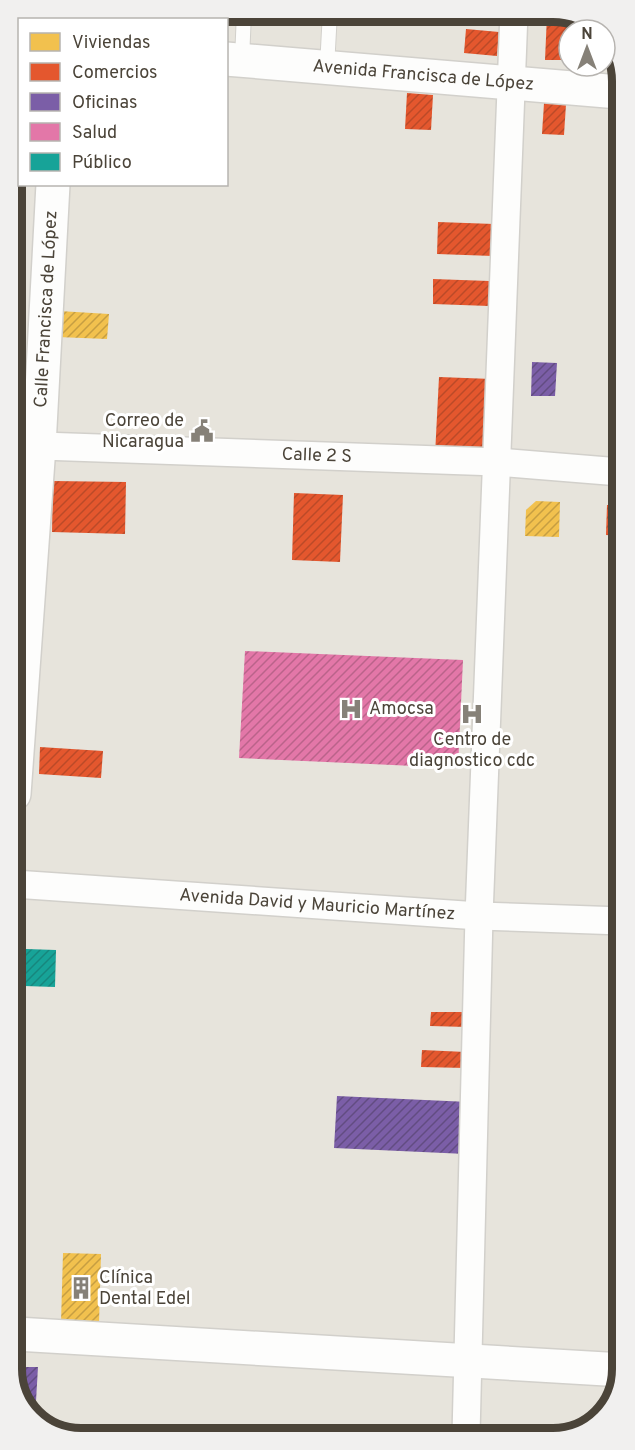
<svg xmlns="http://www.w3.org/2000/svg" width="635" height="1450" viewBox="0 0 635 1450" font-family="Overpass,sans-serif">
	<style>
		.residential { fill: #e7e4dc }
		.homes { fill: url(#homes-hatch) }
		.shops { fill: url(#shops-hatch) }
		.offices { fill: url(#offices-hatch) }
		.health { fill: url(#health-hatch) }
		.public { fill: url(#public-hatch) }
		.lines { fill: none; stroke-linecap: round; stroke-linejoin: round }
		.service-casing { stroke: #d2d0cb; stroke-width: 16 }
		.minor-casing { stroke: #d2d0cb; stroke-width: 30 }
		.tertiary-casing { stroke: #d2d0cb; stroke-width: 36 }
		.service { stroke: #fdfdfc; stroke-width: 14 }
		.minor { stroke: #fdfdfc; stroke-width: 27 }
		.tertiary { stroke: #fdfdfc; stroke-width: 33 }
		.labels { text-anchor: middle; dominant-baseline: central; stroke-width: 6; stroke-linejoin: round; paint-order: stroke }
		.street-label { font-size: 18px; fill: #4b4439; stroke: #fff }
		.poi-label { font-size: 18px; fill: #4b4439; stroke: #fff; text-anchor: start }
		.rim { fill: none; stroke: #4b4439; stroke-width: 8 }
	</style>
	<defs>
		<pattern id="homes-hatch" width="6" height="6" patternUnits="userSpaceOnUse" patternTransform="scale(1.5)"><rect width="6" height="6" fill="#f2c14e"/><path d="M-1 1l2-2M0 6l6-6M5 7l2-2" fill="none" stroke="#c69e42"/></pattern>
		<pattern id="shops-hatch" width="6" height="6" patternUnits="userSpaceOnUse" patternTransform="scale(1.5)"><rect width="6" height="6" fill="#e4572e"/><path d="M-1 1l2-2M0 6l6-6M5 7l2-2" fill="none" stroke="#bb4a28"/></pattern>
		<pattern id="offices-hatch" width="6" height="6" patternUnits="userSpaceOnUse" patternTransform="scale(1.5)"><rect width="6" height="6" fill="#7b5ea7"/><path d="M-1 1l2-2M0 6l6-6M5 7l2-2" fill="none" stroke="#624c82"/></pattern>
		<pattern id="health-hatch" width="6" height="6" patternUnits="userSpaceOnUse" patternTransform="scale(1.5)"><rect width="6" height="6" fill="#e377a8"/><path d="M-1 1l2-2M0 6l6-6M5 7l2-2" fill="none" stroke="#ba638a"/></pattern>
		<pattern id="public-hatch" width="6" height="6" patternUnits="userSpaceOnUse" patternTransform="scale(1.5)"><rect width="6" height="6" fill="#17a398"/><path d="M-1 1l2-2M0 6l6-6M5 7l2-2" fill="none" stroke="#17867d"/></pattern>
	</defs>
	<rect width="100%" height="100%" fill="#f4f2ee"/>
	<!-- residential -->
	<path class="residential" d="M82,12H558L596,26L598,30H569V66H605V39L619,59L623,1369L611,1407L576,1434L77,1438L39,1424L16,1391L12,77L19,61L20,184H226V20L63,19Z"/>
	<!-- homes -->
	<g class="homes">
		<path d="M59,311L109,314L107,339L57,337Z"/>
		<path d="M536,501L560,502L559,537L525,536L526,510Z"/>
		<path d="M63,1253L101,1254L99,1324L61,1323Z"/>
	</g>
	<!-- shops -->
	<g class="shops">
		<path d="M547,15L576,19L575,30H569V60H545Z"/>
		<path d="M466,29L499,32L497,56L464,53Z"/>
		<path d="M20,61V87H12V77Z"/>
		<path d="M407,93L433,95L431,130L405,129Z"/>
		<path d="M544,103L566,104L564,135L542,134Z"/>
		<path d="M438,222L494,224L493,256L437,254Z"/>
		<path d="M433,279L489,281V306L433,304Z"/>
		<path d="M13,343H24L20,424H13Z"/>
		<path d="M439,377L492,379L489,457L435,455Z"/>
		<path d="M53,481L126,482L125,534L52,532Z"/>
		<path d="M294,493L343,495L340,562L292,560Z"/>
		<path d="M607,505H620L621,536L606,535Z"/>
		<path d="M40,747L103,751L101,778L39,774Z"/>
		<path d="M431,1012H467V1027L430,1026Z"/>
		<path d="M422,1050L466,1052V1068L421,1067Z"/>
	</g>
	<!-- offices -->
	<g class="offices">
		<path d="M532,362L557,363L555,396H531Z"/>
		<path d="M337,1096L469,1102L466,1154L334,1148Z"/>
		<path d="M16,1367H38L35,1418L16,1391Z"/>
	</g>
	<!-- health -->
	<path class="health" d="M245,651L463,660L458,768L239,758Z"/>
	<!-- public -->
	<path class="public" d="M26,949L56,950L55,987L24,986Z"/>
	<g class="lines">
		<!-- service casing -->
		<g class="service-casing">
			<g id="service">
				<path d="M242,60L244,12"/>
				<path d="M327,67L330,12"/>
			</g>
		</g>
		<!-- minor casing -->
		<g class="minor-casing">
			<g id="minor">
				<path id="s1" d="M13,445L497,462L620,472"/>
				<path id="s2" d="M14,884L479,916L622,921"/>
				<path d="M466,1435L479,916L514,12"/>
			</g>
		</g>
		<!-- tertiary casing -->
		<g class="tertiary-casing">
			<g id="tertiary">
				<path id="s3" d="M226,59L619,92"/>
				<path id="s4" d="M14,794L39,446L53,184"/>
				<path d="M16,1334L623,1370"/>
			</g>
		</g>
		<!-- service -->
		<use href="#service" class="service"/>
		<!-- minor -->
		<use href="#minor" class="minor"/>
		<!-- tertiary -->
		<use href="#tertiary" class="tertiary"/>
	</g>
	<!-- icons -->
	<defs>
		<g id="civic-bare" transform="scale(1.8)"><path d="M-.6-6.5H3V-4.5H.6V-3L4-1V1h2V6H-6V1h2V-1L-.6-3ZM-1.2 2.5V6h2.4V2.5Z" fill="#868178" stroke="#fff" stroke-width="2.5" paint-order="stroke"/></g>
		<g id="hospital-bare" transform="scale(1.8)"><path d="M-5-5h3v3.5h4V-5h3V5h-3V1.5h-4V5h-3Z" fill="#868178" stroke="#fff" stroke-width="2.5" paint-order="stroke"/></g>
		<g id="building-bare" transform="scale(1.8)"><path d="M-4-6H4V6H1V3H-1V6H-4ZM-2.5-4.3h1.7v1.8h-1.7ZM.8-4.3h1.7v1.8H.8ZM-2.5-1h1.7V.8h-1.7ZM.8-1h1.7V.8H.8Z" fill="#868178" stroke="#fff" stroke-width="2.5" paint-order="stroke"/></g>
	</defs>
	<g fill-rule="evenodd">
		<use href="#civic-bare" x="202" y="431"/>
		<use href="#hospital-bare" x="351" y="709"/>
		<use href="#hospital-bare" x="472" y="714"/>
		<use href="#building-bare" x="81" y="1288"/>
	</g>
	<g class="labels">
		<!-- street labels -->
		<g class="street-label">
			<text stroke="none"><textPath href="#s3" startOffset="198">Avenida Francisca de López</textPath></text>
			<text stroke="none"><textPath href="#s4" startOffset="486">Calle Francisca de López</textPath></text>
			<text stroke="none"><textPath href="#s1" startOffset="304">Calle 2 S</textPath></text>
			<text stroke="none"><textPath href="#s2" startOffset="304">Avenida David y Mauricio Martínez</textPath></text>
		</g>
		<!-- poi labels -->
		<g class="poi-label">
			<text x="184" y="421" text-anchor="end">Correo de<tspan x="184" dy="21">Nicaragua</tspan></text>
			<text x="369" y="709">Amocsa</text>
			<text x="472" y="740" text-anchor="middle">Centro de<tspan x="472" dy="21">diagnostico cdc</tspan></text>
			<text x="99" y="1278">Clínica<tspan x="99" dy="21">Dental Edel</tspan></text>
		</g>
	</g>
	<!-- crop -->
	<path d="M0 0H635V1450H0ZM81 22H553A59 59 0 0 1 612 81V1369A59 59 0 0 1 553 1428H81A59 59 0 0 1 22 1369V81A59 59 0 0 1 81 22Z" fill="#f1f0ef" fill-rule="evenodd"/>
	<path class="rim" d="M81 22H553A59 59 0 0 1 612 81V1369A59 59 0 0 1 553 1428H81A59 59 0 0 1 22 1369V81A59 59 0 0 1 81 22Z"/>
	<!-- legend -->
	<rect x="18" y="18" width="210" height="168" fill="#ffffff" stroke="#b7b4b0" stroke-width="1.5"/>
	<rect x="30" y="33" width="30" height="18" fill="#f2c14e" stroke="#b7b4b0" stroke-width="1.5"/>
	<text x="72" y="48" font-size="18" fill="#4b4439">Viviendas</text>
	<rect x="30" y="63" width="30" height="18" fill="#e4572e" stroke="#b7b4b0" stroke-width="1.5"/>
	<text x="72" y="78" font-size="18" fill="#4b4439">Comercios</text>
	<rect x="30" y="93" width="30" height="18" fill="#7b5ea7" stroke="#b7b4b0" stroke-width="1.5"/>
	<text x="72" y="108" font-size="18" fill="#4b4439">Oficinas</text>
	<rect x="30" y="123" width="30" height="18" fill="#e377a8" stroke="#b7b4b0" stroke-width="1.5"/>
	<text x="72" y="138" font-size="18" fill="#4b4439">Salud</text>
	<rect x="30" y="153" width="30" height="18" fill="#17a398" stroke="#b7b4b0" stroke-width="1.5"/>
	<text x="72" y="168" font-size="18" fill="#4b4439">Público</text>
	<!-- north arrow -->
	<g transform="translate(587 48)"><circle r="28" fill="#ffffff" stroke="#b7b4b0" stroke-width="1.5"/>
	<path d="M0-4.5L10 22L0 15L-10 22Z" fill="#868178"/>
	<text y="-9" font-size="16" font-weight="bold" text-anchor="middle" fill="#4b4439">N</text>
	</g>
</svg>
